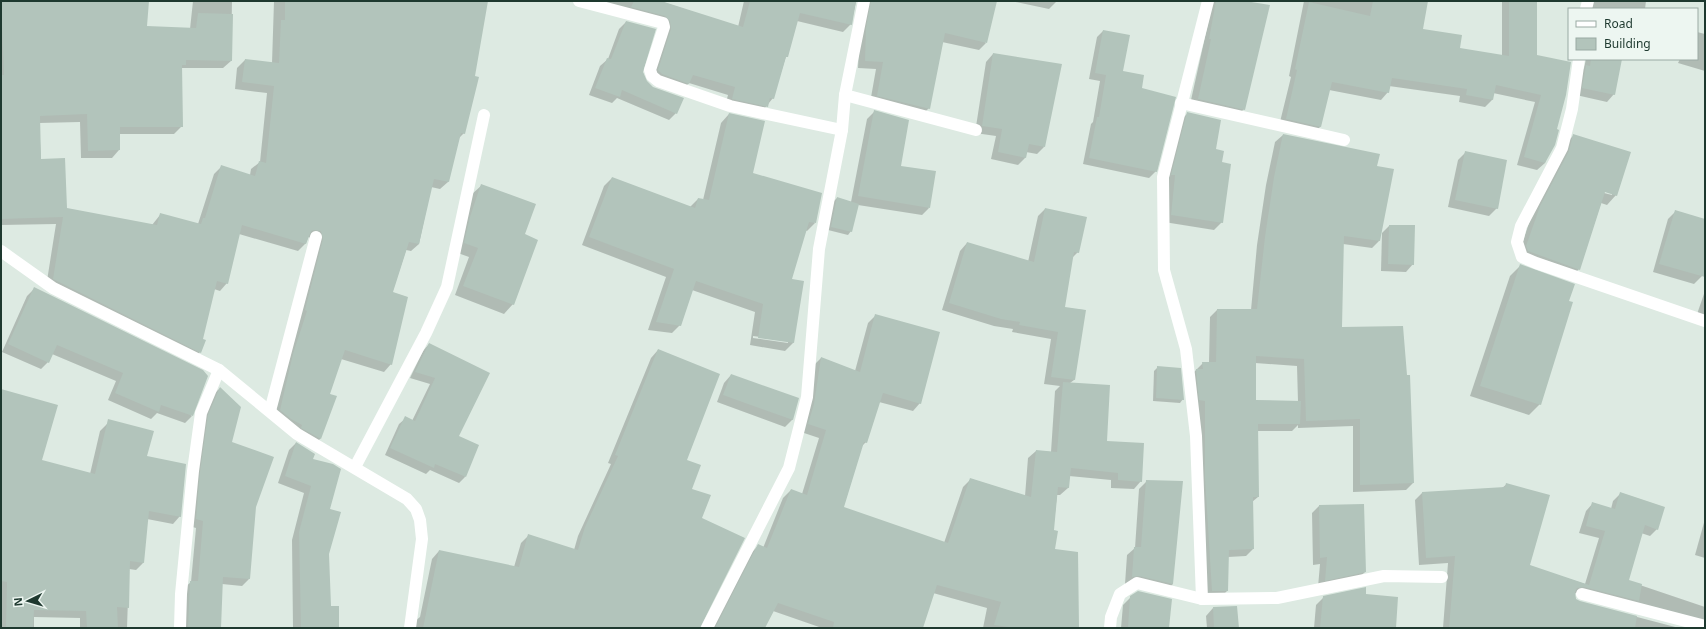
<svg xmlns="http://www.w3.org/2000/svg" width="1706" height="629" viewBox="0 0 1706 629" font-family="'Noto Sans',sans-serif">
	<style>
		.shadow { fill: #0003; fill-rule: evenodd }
		.building { fill: #b2c4bb }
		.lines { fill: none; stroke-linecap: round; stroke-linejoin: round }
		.minor { stroke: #fff; stroke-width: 12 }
	</style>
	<rect width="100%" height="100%" fill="#ddeae2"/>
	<!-- shadow -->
	<g class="shadow">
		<path d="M1,1H148L146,27L190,29L193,1H232L231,61L223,68H182V126L174,134H119V150L112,158H81L80,122L39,123L41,160L66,209L152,225L160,215L198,224L214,174L221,167L250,175L251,169L260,162L267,93L235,89L237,68L245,60L272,63L274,1H487L464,133L459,138L448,182L440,189L431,187L419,244L411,251L406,250L392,293L391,364L384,372L341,359L329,394L335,397L320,439L312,446L273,418L314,239L308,237L306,243L298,251L239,234L227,283L220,291L214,289L202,339L200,352L193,360L46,287L56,224L1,225Z"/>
		<path d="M583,1H660L738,27L744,1H933L986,43L979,50L942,42L929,108L921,116L870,103L876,69L858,68L861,2H856L851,24L843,32L797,21L773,98L760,114L725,106L728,95L689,83L681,91L651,79L663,29Z"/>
		<path d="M1011,1H1057L1049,9Z"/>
		<path d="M1213,1H1239L1244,109L1234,119L1189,109Z"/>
		<path d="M1304,1H1427L1422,30L1459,49L1502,56V1H1536V56L1570,63L1545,163L1537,170L1517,165L1535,102L1493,93L1492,100L1485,107L1459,102L1460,96L1389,86L1388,92L1381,100L1329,90L1320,127L1313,134L1279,126L1291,77L1289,76Z"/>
		<path d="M1592,1H1646L1645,9H1590Z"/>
		<path d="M626,22L646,82L676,113L669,120L617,98L612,103L589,95L600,66L608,59L619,29Z"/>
		<path d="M1103,31L1122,72L1141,89L1156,171L1149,178L1083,164L1091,124L1093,122L1100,81L1089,79L1097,37Z"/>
		<path d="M1697,32L1705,34V71L1678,63L1680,59H1697Z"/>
		<path d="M993,54L1044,147L1037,154L1026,152L1025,158L1018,165L991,159L996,136L975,133L986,62Z"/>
		<path d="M1586,59H1621L1614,94L1607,102L1576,95L1579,74L1584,68Z"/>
		<path d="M874,112L899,166L929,208L922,215L858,205L851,231L848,235L828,230L833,202L837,198L851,202L867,119Z"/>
		<path d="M1188,113L1214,150L1221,163L1222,222L1214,230L1164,222L1168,182L1180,121Z"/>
		<path d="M729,114L752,173L815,223L807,231L805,230L791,280L793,343L785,351L750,345L755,312L692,290L680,325L672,333L648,330L666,277L582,245L604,186L612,178L690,207L698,199L703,200L721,123ZM753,336L788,341V343L753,338Z"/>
		<path d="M1283,135L1376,166L1379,241L1372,248L1343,244L1341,328L1413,483L1406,490L1353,492V426L1298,428V425L1292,431H1258V497L1252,502L1253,549L1246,556L1228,557L1227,591L1220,598H1204L1189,377L1203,363H1209L1210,317L1217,310H1251L1257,245L1266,185L1275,142ZM1255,363L1297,366L1298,402L1255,401Z"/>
		<path d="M1574,135L1616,195L1607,205L1601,203L1579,269L1569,279L1518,256L1531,217L1564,145ZM1601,190L1612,193V195L1600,192Z"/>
		<path d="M1466,152L1497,208L1489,216L1448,207L1458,160Z"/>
		<path d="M482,185L523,235L513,304L504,314L455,295L469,257L455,252L472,194Z"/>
		<path d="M1045,209L1078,252L1072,258L1064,308L1084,310L1074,380L1070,383L1106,442L1141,481L1134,489L1111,488V480L1069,476L1068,488L1060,495H1057L1053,531L1054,550L1078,628H983L987,608L933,593L912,628H822L773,611L764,628H713L751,553L758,546L763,548L783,498L791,490L802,494L819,438L801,432L814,365L821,358L855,371L868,323L876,315L920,403L913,411L879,402L866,442L862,446L843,508L944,543L963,487L971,479L1025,496L1028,458L1036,451L1051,452L1055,391L1060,386L1044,384L1051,339L1012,332L1013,329L994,326L942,310L960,251L967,243L1028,262L1038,216Z"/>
		<path d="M1675,212L1705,220V265L1702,276L1694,284L1653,272L1668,219Z"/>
		<path d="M1389,226L1413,264L1406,272L1381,271L1382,233Z"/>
		<path d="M1520,266L1568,301L1540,404L1529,415L1470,396L1510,276Z"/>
		<path d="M34,289L192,416L185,423L157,413L151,419L108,400L116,381L52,354L48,362L41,369L2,352L27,296Z"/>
		<path d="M1705,291V320L1696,317Z"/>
		<path d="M429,344L457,437L465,477L459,483L430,470L426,474L385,455L399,424L406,418L412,421L430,384L410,378L423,351Z"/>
		<path d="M658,350L691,489L701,519L699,628H415V621L420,617L432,559L439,551L514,567L521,543L529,535L574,550L578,536L611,464L608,463L651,358Z"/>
		<path d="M1158,367L1183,399L1180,403L1153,401L1154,371Z"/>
		<path d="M731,375L793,419L785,427L717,402L724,383Z"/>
		<path d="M220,388L231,442L255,507L249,579L242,586L222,584L220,628H181L183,589L191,582L196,528L189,526L201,429L213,395Z"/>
		<path d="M1,390L41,461L90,474L100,431L107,424L146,457L180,516L173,524L147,519L143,563L136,570L129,569L127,628H80V618L34,617V628H1Z"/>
		<path d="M296,443L312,460L328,554L330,607L338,628H293L292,540L304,493L278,483L289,450Z"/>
		<path d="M1147,481L1173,584L1165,591L1125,584L1127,555L1135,548L1139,489Z"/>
		<path d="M1507,484L1529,566L1585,584L1599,538L1579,533L1586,511L1593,503L1611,509L1613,501L1620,494L1657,529L1650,536L1641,533L1628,581L1705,607V628L1576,593L1574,594L1576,600L1580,602L1679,628H1443L1448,563L1419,565L1415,500L1422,493L1502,488Z"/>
		<path d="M1319,506L1365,572L1357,579L1318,587L1320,564L1313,565L1312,513Z"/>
		<path d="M1705,519V558L1695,555Z"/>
		<path d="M1365,594L1395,628H1314L1316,605L1324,597Z"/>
		<path d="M1131,597L1168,628H1121L1123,605Z"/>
		<path d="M1213,608L1238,628H1207L1206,616Z"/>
	</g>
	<!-- building -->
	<g class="building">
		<path d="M1,1H149L147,26L196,28L198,13L233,14L232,61L186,60V65H182L183,127H120V150L88,151L87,114L40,116L41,159L65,158L67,208L157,225L160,213L201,224L203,218H205L221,165L255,176L259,161L266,163L274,86L242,82L245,59L279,63L281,20H285V1H488L475,76L479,77L465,134L461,133L449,182L434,179L419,244L409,242L393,292L408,297L392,365L345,350L330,394L337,396L321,439L301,428L302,425L291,419L280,410L293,354L307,311L305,310L323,239L321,231L314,230L311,231L306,244L242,225L228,284L217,281L203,339L206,340L201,353L53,279L63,217L1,219V75H4Z"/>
		<path d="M634,1H661L743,27L750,1H856L852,25L800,13L788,57H786L774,99L770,98L768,107L732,99L735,87L693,75L689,84L662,74L658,70L671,29L670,21L665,16L631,7Z"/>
		<path d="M871,1H997L987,43L945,33L930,109L877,96L883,62L865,61L866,28Z"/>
		<path d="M1216,1H1245L1270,5L1245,110L1198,99L1211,39H1209Z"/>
		<path d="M1373,1H1428L1423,29L1462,35L1460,48L1509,56V1H1537V55L1571,62L1566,95L1557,129L1559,130L1555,145L1545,163L1524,157L1541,95L1496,85L1493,100L1466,95L1467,89L1392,78L1389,93L1332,82L1321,127L1286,119L1297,70L1295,69L1309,2L1370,16Z"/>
		<path d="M626,21L656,29L643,72L647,81L653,87L684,98L677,114L622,90L620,97L595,88L607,58L611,59Z"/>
		<path d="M1103,30L1130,35L1123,71L1144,75L1142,88L1176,97L1157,172L1089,158L1097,117H1099L1106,75L1095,73Z"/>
		<path d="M993,53L1062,64L1045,147L1029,144L1026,158L998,152L1002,129L982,126Z"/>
		<path d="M1591,59H1622L1615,95L1582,88L1586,65L1590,66Z"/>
		<path d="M874,110L909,120L901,166L936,171L930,208L858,196Z"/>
		<path d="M1187,112L1221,120L1216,149L1224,151L1222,162L1231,164L1223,223L1171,215L1175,175H1171Z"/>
		<path d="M729,113L765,121L753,173L822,193L816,223L809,222L792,279L804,281L794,343L758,338L763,304L696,281L681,326L656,322L674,269L589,237L612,177L695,208L698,198L709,200Z"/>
		<path d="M1283,134L1380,154L1377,166L1394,169L1380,241L1344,236L1342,327L1403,326L1407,375H1410L1414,483L1360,485V419L1306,421L1304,359L1256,356V400L1301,401L1300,424H1258L1259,497H1253L1254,549L1229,550L1228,591H1212L1205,478V401L1199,400L1196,369H1203L1202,362H1216L1217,309H1257L1265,237L1274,177Z"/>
		<path d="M1573,134L1631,152L1617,196L1605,192L1580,270L1528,251L1526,246L1540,206L1569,151Z"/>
		<path d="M1465,151L1507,160L1498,209L1455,200Z"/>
		<path d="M481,184L536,204L525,234L538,240L514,305L463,286L478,248L464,243L470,217Z"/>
		<path d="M837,197L859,204L852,232L831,227Z"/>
		<path d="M1045,208L1087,217L1079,253L1074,252L1065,307L1086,310L1075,380L1051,377L1058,332L1019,325L1020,322L1001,319L949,303L967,242L1034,262Z"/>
		<path d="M1675,210L1705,219V277L1659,264Z"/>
		<path d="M1389,225H1415L1414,265L1388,264Z"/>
		<path d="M1520,264L1575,284L1569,301L1573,302L1541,405L1480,386Z"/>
		<path d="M34,287L203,370L208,376L193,416L161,405L159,412L115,393L123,373L57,345L49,363L8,344Z"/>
		<path d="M875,314L940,332L921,404L883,393L867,443L864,442L844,507L948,543L970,478L1031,497L1036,450L1057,452L1063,382L1110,385L1107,441L1144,443L1142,482L1118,480V473L1071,468L1069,488L1058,487L1054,530L1058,531L1055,549L1078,552L1079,628H1016L994,625L1001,602L937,585L923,628H833L834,622L778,603L765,628H715L758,544L767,548L791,489L807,495L826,430L808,424L814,404L821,357L860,372Z"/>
		<path d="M429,343L490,373L459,436L479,445L466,477L435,464L434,468L390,448L405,416L415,421L435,378L415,372Z"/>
		<path d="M658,349L720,374L687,460L701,465L692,489L711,495L702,518L745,538L700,628H423L439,550L519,567L528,534L578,550L585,527L618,456L615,455Z"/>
		<path d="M1157,366L1181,368L1184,400L1156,398Z"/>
		<path d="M731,374L799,398L793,420L723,395Z"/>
		<path d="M220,387L241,407L232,442L274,457L256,507L250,579L223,577L221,628H188L190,581H198L203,521L196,519L200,472L208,415Z"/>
		<path d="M1,389L58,405L42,460L95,474L108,419L154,431L147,456L186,464L181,517L149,511L144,563L130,561L129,608L117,607L118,628H87L86,611L34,610L33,628H6L7,582L1,581Z"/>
		<path d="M296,442L315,454L313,459L333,464L341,469L330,509L341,512L329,554L331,606H339V628H301L299,532L311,486L285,476Z"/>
		<path d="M1146,480L1183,481L1173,584L1139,576L1132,577L1134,547H1141Z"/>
		<path d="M1506,483L1550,495L1530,565L1589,585L1605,531L1586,526L1592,502L1615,509L1620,492L1665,507L1658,530L1645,525L1629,580L1642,584L1639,601L1584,587L1577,588L1575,592L1576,599L1580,601L1637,616L1635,628H1449L1455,556L1426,558L1422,492L1505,487Z"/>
		<path d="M1364,504L1366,572L1325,581L1327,557L1320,558L1319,505Z"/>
		<path d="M1366,587V594L1398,597L1396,628H1320L1323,596Z"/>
		<path d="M1138,591L1172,599L1169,628H1128L1130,596Z"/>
		<path d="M1237,606L1239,628H1214L1213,607Z"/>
	</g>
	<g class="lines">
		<!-- minor -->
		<g class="minor">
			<path d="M579,1L663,23L664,27L650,70L652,76L658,81L730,106L842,130"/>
			<path d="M1586,9L1588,1"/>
			<path d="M1579,59L1572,109L1562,148L1521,226L1517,242L1522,257L1536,263L1705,321"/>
			<path d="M845,95L976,130"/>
			<path d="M1181,103L1344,140"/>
			<path d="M1,251L53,288L219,370L297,434L407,499L416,509L420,520L422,539L410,628"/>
			<path d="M270,411L316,237"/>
			<path d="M355,467L426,333L447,287L484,115"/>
			<path d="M1582,594L1705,626"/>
			<path d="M1202,599L1196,436L1186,349L1164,270L1163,177L1208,1"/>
			<path d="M180,628L181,594L193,471L201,413L219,370"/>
			<path d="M707,628L789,468L807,397L819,249L842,130L845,95L864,1"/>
			<path d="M1110,628L1111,617L1120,594L1137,583L1202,599L1277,598L1384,576L1442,577"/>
		</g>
	</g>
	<!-- border -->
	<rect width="1706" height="629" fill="none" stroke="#1e392f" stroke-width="4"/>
	<!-- legend -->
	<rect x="1568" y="8" width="130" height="52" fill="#edf6f1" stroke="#9aaaa3"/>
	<rect x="1576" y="21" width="20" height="6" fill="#ffffff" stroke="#9aaaa3"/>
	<text x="1604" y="28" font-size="12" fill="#1e392f">Road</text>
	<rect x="1576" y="38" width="20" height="12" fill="#b2c4bb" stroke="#9aaaa3"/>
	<text x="1604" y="48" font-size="12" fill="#1e392f">Building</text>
	<!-- north arrow -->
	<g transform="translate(28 601) rotate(265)" stroke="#edf6f1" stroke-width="3" paint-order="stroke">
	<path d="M0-3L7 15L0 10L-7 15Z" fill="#1e392f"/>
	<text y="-6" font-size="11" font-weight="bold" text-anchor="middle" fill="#1e392f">N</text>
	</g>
</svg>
